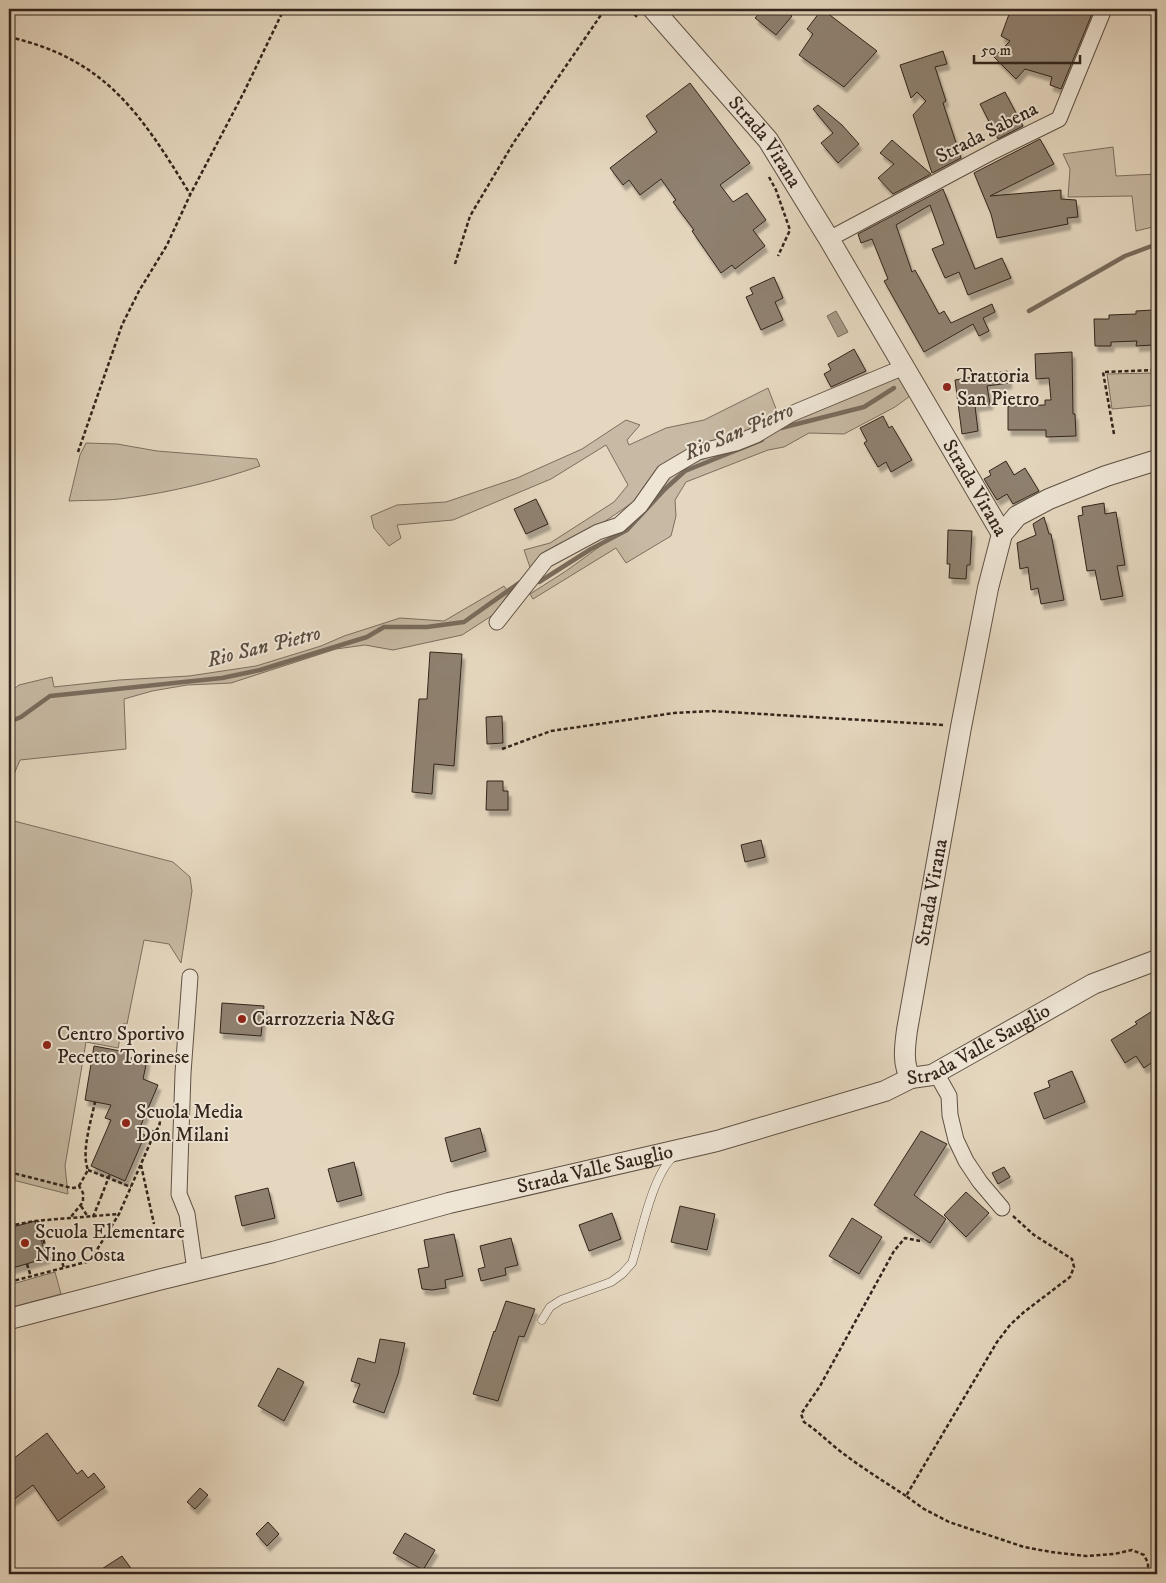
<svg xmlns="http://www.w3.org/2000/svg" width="1166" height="1583" viewBox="0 0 1166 1583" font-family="'IM FELL DW Pica',serif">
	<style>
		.green { fill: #c7b9a3; stroke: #7c6e5f }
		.water { fill: #a89a87; stroke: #796b5c }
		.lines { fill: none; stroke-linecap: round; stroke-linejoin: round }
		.stream { stroke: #796b5c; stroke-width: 4.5 }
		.building { fill: #8f8170; stroke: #32241b; filter: url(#shadow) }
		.service-casing { stroke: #5f5144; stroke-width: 9 }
		.minor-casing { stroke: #5f5144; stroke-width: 17 }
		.tertiary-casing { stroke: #5f5144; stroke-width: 22 }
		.path { stroke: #32241b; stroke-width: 2.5; stroke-dasharray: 4 2.5; stroke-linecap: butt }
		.service { stroke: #eee5d5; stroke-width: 8 }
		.minor { stroke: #eee5d5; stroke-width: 15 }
		.tertiary { stroke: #eee5d5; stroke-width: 20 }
		.path-bridge { stroke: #32241b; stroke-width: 2.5; stroke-dasharray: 4 2.5; stroke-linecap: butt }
		.poi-dot { fill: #8f2418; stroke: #eee5d5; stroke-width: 2 }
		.labels { text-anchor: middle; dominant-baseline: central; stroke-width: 4; stroke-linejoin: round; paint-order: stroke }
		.street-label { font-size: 20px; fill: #32241b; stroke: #eee5d5 }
		.poi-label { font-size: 20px; fill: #32241b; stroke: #eee5d5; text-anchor: start }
		.water-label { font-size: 21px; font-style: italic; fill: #5b4d41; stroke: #eee5d5 }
	</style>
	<defs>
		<filter id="shadow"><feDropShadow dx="3" dy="5.5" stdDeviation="1" flood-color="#0004"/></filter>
	</defs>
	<rect width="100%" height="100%" fill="#e5d7bf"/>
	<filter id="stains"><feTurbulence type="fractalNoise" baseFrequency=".004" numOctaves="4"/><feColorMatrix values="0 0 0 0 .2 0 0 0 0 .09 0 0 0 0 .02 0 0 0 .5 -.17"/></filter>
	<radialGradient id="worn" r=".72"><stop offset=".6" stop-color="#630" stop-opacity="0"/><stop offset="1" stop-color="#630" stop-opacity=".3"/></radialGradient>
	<!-- green -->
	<g class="green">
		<path d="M1113,147L1116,176L1157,174V226L1136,231L1132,196L1068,197L1070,169L1063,154Z"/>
		<path d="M1157,373V405L1112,409L1107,374Z"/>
		<path d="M900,378L910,396L895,407L844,434L809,433L784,447L768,450L686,482L675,500L676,516L671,536L626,563L616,548L533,599L530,594L566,571L606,542L645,507L664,480L700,460L737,447L783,423L889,379Z"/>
		<path d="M768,388L778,414L755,431L699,448L639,498L607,520L565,545L531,570L524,550L550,543L614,502L628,485L606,445L551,479L453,520L397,525L401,538L389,546L374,528L371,516L397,505L446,502L517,478L582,449L626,420L640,425L627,440L629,445L666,428L704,420Z"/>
		<path d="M86,443L117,444L157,451L257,459L260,466C217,481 172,492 127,498C108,501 88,500 69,501L80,455Z"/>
		<path d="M504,586L509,593L496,613L462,635L393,650L365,645L336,649L231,683L187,685L152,691L124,699L126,749L20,760L9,786V693L19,685L52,677L54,687L119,680L189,676L256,666L321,646L344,636L400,618L444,621Z"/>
		<path d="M9,798L14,821L173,862L190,877L192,891L181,963L169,944L144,940L127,1024H123L118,1048L86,1042L65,1166L68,1194L9,1179Z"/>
		<path d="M55,1272L61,1294L9,1308V1285Z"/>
	</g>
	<!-- water -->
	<path class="water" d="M836,311L848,332L838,337L827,316Z"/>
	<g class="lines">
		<!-- stream -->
		<g class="stream">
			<path d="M1029,311L1125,256L1157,244"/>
			<path d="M781,428L864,407L894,388"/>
			<path d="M539,582L591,549L627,530L665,489L685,471L762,440"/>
			<path d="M9,722L21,717L50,696L222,678L260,670L367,637L384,627H427L464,622L519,583"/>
		</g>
	</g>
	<!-- building -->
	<g class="building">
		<path d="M763,9H783L792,16L776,35L755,18Z"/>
		<path d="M822,9L877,51L844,87L799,55L813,34L807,29Z"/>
		<path d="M1011,9H1094L1061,89L1050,85L1052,77L1025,69L1016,79L994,57L1010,41L1001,36Z"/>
		<path d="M943,51L947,64L935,67L946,101L943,103L961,158L932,173L913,115L926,101L917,92L911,98L900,65Z"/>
		<path d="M690,83L750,163L720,185L733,202L747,193L766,220L753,230L765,246L735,269L732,265L721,273L692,231L694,230L673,202L676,200L661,179L640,195L629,180L623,185L610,168L657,132L646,116Z"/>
		<path d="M1005,92L1023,126L998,139L980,104Z"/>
		<path d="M818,105L842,125L859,144L838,163L821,143L833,133L813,109Z"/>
		<path d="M1040,139L1054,164L990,196L1061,190V199L1076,200L1078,217L1067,218L1068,224L997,238L991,214L974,173Z"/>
		<path d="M892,140L931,174L893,194L878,178L894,164L880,153Z"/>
		<path d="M943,189L975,269L1002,258L1011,278L968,295L959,272L945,278L932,249L944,244L930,205L896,225L912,272L915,270L939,314L944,311L951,323L992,304L995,312L983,318L989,331L979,336L973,324L924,352L884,281L888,279L872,239L861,243L858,234Z"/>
		<path d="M774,277L783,298L775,302L783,320L761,330L746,297L753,294L750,288Z"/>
		<path d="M1152,310L1153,345L1136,346L1137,341L1111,342V346H1095L1094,319H1109V315L1136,314V311Z"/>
		<path d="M854,349L866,371L831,387L824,374L831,370L828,364Z"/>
		<path d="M1072,352L1073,414H1075L1076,436L1046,437V430H1008V406L1045,405V400H1051L1049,378L1036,379L1035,354Z"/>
		<path d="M1007,371L1009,383L987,386L990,404L975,406L978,431L962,434L955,380Z"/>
		<path d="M883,416L889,428L892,426L912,460L891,472L886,462L878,467L864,443L867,441L860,428Z"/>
		<path d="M1006,461L1014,475L1025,468L1039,491L1013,504L1007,494L997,500L984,479L991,475L989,471Z"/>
		<path d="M536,499L548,524L526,534L514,509Z"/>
		<path d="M1104,503L1105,514L1116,512L1125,565L1117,566L1123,596L1101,600L1095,570L1087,571L1078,516L1083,515L1082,507Z"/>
		<path d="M1044,517L1049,534H1051L1064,600L1041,604L1038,588L1031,590L1028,567L1020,569L1017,543L1036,535L1033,524Z"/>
		<path d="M948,530L972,531L970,565H967L966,579L949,578L950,564H947Z"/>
		<path d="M430,652L462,654L454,766L434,764L432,794L412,792L419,699H427Z"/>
		<path d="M502,716L503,743L487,744L486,717Z"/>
		<path d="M487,781H503V791H508V810H486Z"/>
		<path d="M761,840L765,857L745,862L741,845Z"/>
		<path d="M222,1003L264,1006L261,1036L220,1033Z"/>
		<path d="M1157,1008V1059L1144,1068L1136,1056L1125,1063L1111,1040L1137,1024L1135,1022Z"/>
		<path d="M94,1046L126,1052L125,1057L147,1060L143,1079L158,1085L138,1132L145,1135L125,1181L91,1166L111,1120L105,1118L111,1105L85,1100Z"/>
		<path d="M1072,1071L1085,1102L1044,1119L1034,1093L1050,1087L1048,1081Z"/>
		<path d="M480,1128L486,1151L451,1162L445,1138Z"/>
		<path d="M921,1131L947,1144L914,1195L946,1219L930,1243L874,1205Z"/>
		<path d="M354,1162L362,1195L337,1202L328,1169Z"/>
		<path d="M1004,1167L1010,1177L998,1184L992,1173Z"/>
		<path d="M268,1188L275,1218L242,1226L235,1196Z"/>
		<path d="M966,1192L989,1213L966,1237L944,1215Z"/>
		<path d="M680,1206L715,1214L707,1250L671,1242Z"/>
		<path d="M612,1213L621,1239L589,1251L579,1225Z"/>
		<path d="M852,1218L882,1237L859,1274L829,1256Z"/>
		<path d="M35,1221L47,1258L9,1269V1228Z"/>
		<path d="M454,1234L463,1276L445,1280L446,1288L432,1290L422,1289L418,1269L429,1267L424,1240Z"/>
		<path d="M511,1238L518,1265L505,1268L506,1275L481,1281L478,1269L485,1267L480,1246Z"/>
		<path d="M506,1301L535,1309L524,1337L519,1336L498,1401L473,1394L494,1331L495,1332Z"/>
		<path d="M380,1339L405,1343L398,1374L384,1413L353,1402L360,1384L351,1381L358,1358L375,1363Z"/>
		<path d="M278,1368L304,1382L284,1421L258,1406Z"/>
		<path d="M47,1433L77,1474L82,1470L88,1478L94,1473L105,1487L58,1521L33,1485L9,1503V1462Z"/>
		<path d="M200,1488L208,1495L195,1509L187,1502Z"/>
		<path d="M268,1522L279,1534L267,1546L256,1534Z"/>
		<path d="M405,1533L435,1550L423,1570L393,1553Z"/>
		<path d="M122,1556L135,1574H94Z"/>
	</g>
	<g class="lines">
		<!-- service casing -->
		<g class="service-casing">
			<path id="service" d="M542,1320L550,1307L561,1300L611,1282L622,1274L632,1263C641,1235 652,1176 673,1157"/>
		</g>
		<!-- minor casing -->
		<g class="minor-casing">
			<g id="minor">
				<path d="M829,239L994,151L1059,119L1104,9"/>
				<path d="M497,622L546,560L598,532L619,525L640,506L664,472L698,452L736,443L756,435L791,414L904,367"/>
				<path d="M190,977L183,1073L179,1194L187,1214L195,1270"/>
				<path d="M932,1075L940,1080L949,1096L950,1115L956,1140L966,1161L980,1182L1002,1208"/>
			</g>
		</g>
		<!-- tertiary casing -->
		<g class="tertiary-casing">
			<g id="tertiary">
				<path id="s1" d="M653,9L768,140L829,239L1002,534"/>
				<path id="s2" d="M911,1078C902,1065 905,1045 907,1030L961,727L988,588L1002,534L1017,516L1049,499L1106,476L1157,460"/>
				<path id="s3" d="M9,1319L158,1280L273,1252L449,1203L717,1141L885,1091L911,1078L932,1075L1093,984L1157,960"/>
			</g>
		</g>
		<!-- path -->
		<g class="path">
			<path d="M630,9L637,17"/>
			<path d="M9,37C106,59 141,114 190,194"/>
			<path d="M769,177L776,190L790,230L778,256"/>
			<path d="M455,264L470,216L514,142L605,9"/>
			<path d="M1114,434L1103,372L1157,370"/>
			<path d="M78,452L122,325L139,291L167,245L190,195L244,92L284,9"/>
			<path d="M502,749L551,731L674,713L712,711L945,725"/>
			<path d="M149,1108L158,1112C161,1120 161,1125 155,1132"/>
			<path d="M141,1165L154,1224"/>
			<path d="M88,1170L131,1187"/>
			<path d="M9,1172L68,1187L74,1188L79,1186L83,1193V1202L70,1218"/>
			<path d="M79,1186L88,1170C81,1152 91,1121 95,1102"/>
			<path d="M81,1206L88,1217"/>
			<path d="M1013,1216L1034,1235L1072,1259L1074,1267L1070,1277L1024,1312L1010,1325L997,1342L906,1496L924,1509L949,1522L1024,1547L1051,1552L1086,1556L1114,1554L1132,1550L1144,1555L1148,1563V1574"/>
			<path d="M93,1217L101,1197"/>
			<path d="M38,1221L49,1259L60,1256L64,1268"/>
			<path d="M9,1226L34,1221L119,1214"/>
			<path d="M27,1264L31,1277"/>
			<path d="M9,1282L90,1261L119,1214L155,1132L141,1126"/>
			<path d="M906,1496C882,1480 857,1465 835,1447C824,1438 815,1429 804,1422L801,1414L820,1386L894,1251L905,1238L920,1241"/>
		</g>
		<!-- service -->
		<use href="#service" class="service"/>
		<!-- minor -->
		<use href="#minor" class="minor"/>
		<!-- tertiary -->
		<use href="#tertiary" class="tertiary"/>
		<!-- path-bridge -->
		<path class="path-bridge" d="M101,1197L110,1174"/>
	</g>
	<!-- markers -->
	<g class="poi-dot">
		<circle cx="947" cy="387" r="5"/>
		<circle cx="242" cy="1019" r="5"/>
		<circle cx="47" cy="1045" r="5"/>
		<circle cx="126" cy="1123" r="5"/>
		<circle cx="25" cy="1243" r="5"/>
	</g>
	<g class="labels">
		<!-- street labels -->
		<g class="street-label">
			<text transform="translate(987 133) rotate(-27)">Strada Sabena</text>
			<text stroke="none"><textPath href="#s1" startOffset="174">Strada Virana</textPath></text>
			<text stroke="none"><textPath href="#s1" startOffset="579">Strada Virana</textPath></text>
			<text stroke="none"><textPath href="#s2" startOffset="189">Strada Virana</textPath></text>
			<text stroke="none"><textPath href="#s3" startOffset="1010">Strada Valle Sauglio</textPath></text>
			<text stroke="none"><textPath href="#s3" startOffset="605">Strada Valle Sauglio</textPath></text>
		</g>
		<!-- poi labels -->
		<g class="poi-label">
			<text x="957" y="376">Trattoria<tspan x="957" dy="23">San Pietro</tspan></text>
			<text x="252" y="1019">Carrozzeria N&amp;G</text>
			<text x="57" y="1034">Centro Sportivo<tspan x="57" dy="23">Pecetto Torinese</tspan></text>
			<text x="136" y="1112">Scuola Media<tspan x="136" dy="23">Don Milani</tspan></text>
			<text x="35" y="1232">Scuola Elementare<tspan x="35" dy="23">Nino Costa</tspan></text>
		</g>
		<!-- water labels -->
		<g class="water-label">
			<text transform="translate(739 432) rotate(-23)">Rio San Pietro</text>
			<text transform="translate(264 647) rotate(-14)">Rio San Pietro</text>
		</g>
	</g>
	<!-- margin -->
	<rect width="1166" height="1583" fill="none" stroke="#e5d7bf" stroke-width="30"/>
	<rect x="10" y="10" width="1146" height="1563" fill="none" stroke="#32241b" stroke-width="2.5"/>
	<rect x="15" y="15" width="1136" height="1553" fill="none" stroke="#32241b"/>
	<!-- scale -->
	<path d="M974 55v8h106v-8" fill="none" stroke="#32241b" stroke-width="2.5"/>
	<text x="981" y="55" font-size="15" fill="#32241b" stroke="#eee5d5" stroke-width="4" paint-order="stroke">50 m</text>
	<rect width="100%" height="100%" filter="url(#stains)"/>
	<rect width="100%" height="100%" fill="url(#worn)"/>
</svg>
